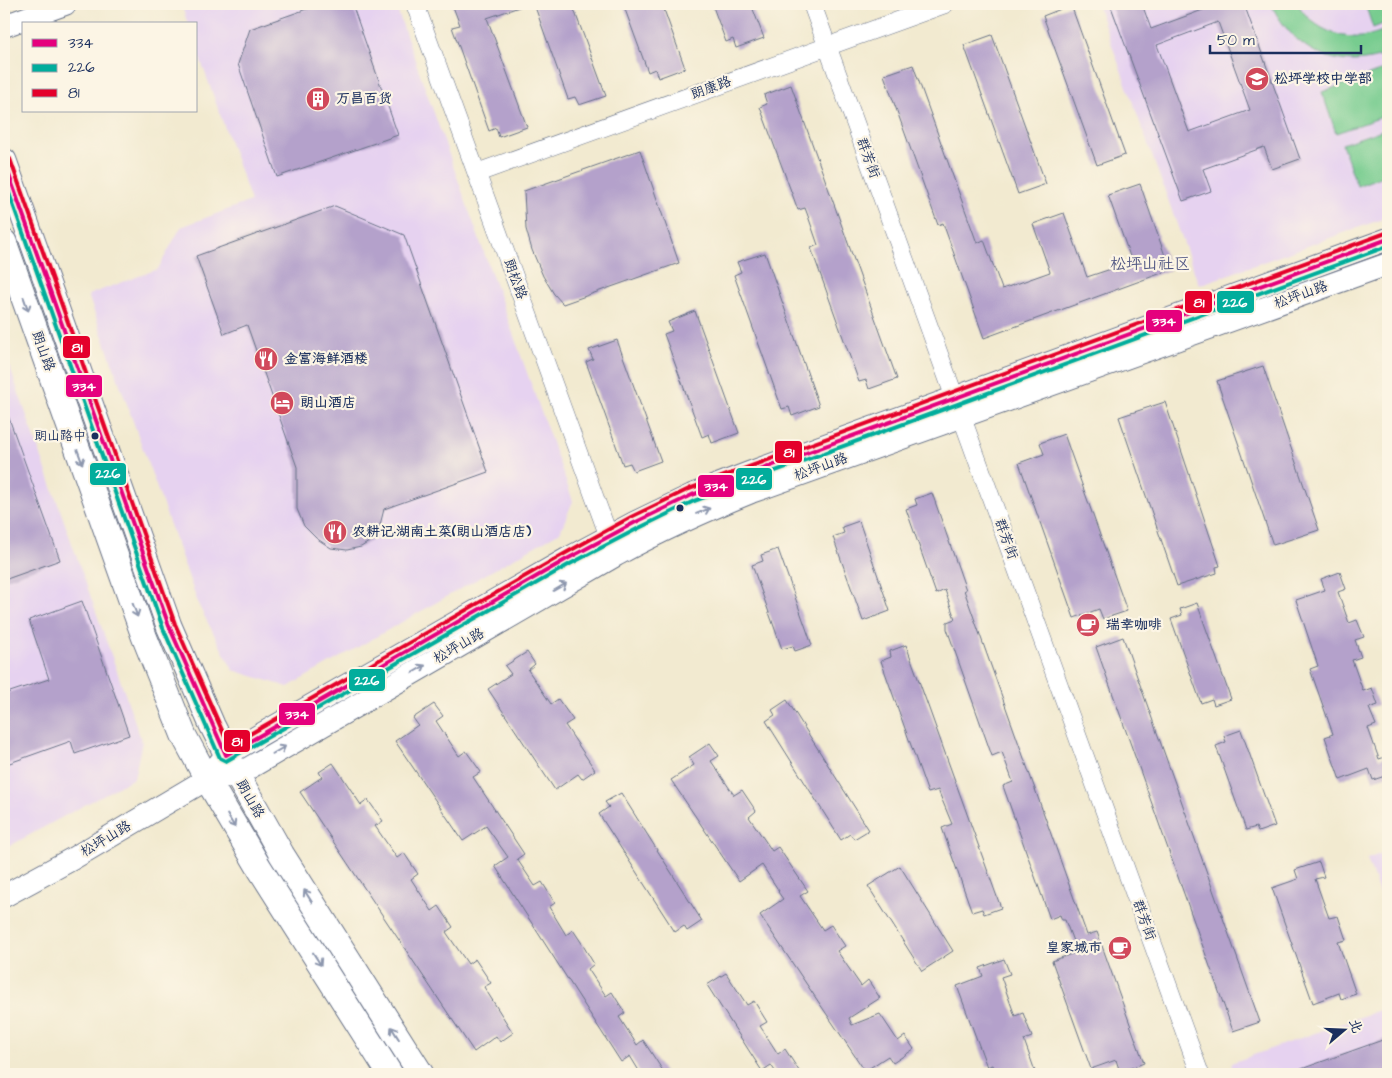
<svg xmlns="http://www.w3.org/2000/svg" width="1392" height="1078" viewBox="0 0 1392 1078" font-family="'Architects Daughter','LXGW WenKai TC',sans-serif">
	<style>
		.built { fill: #e6d2f0 }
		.green { fill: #77cc8f; stroke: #497e76 }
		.building { fill: #b4a1cb; fill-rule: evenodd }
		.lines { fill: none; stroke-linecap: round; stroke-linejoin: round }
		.minor-casing { stroke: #667086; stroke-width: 19 }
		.tertiary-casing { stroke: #667086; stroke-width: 24 }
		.secondary-casing { stroke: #667086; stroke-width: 27 }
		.minor { stroke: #fff; stroke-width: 18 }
		.tertiary { stroke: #fff; stroke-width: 22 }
		.secondary { stroke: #fff; stroke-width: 25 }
		.bus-1-casing { stroke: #fcf5e5; stroke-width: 8 }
		.bus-2-casing { stroke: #fcf5e5; stroke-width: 8 }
		.bus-3-casing { stroke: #fcf5e5; stroke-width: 8 }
		.bus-1 { stroke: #e5007d; stroke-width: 4 }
		.bus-2 { stroke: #01ad9c; stroke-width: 4 }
		.bus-3 { stroke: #e4002b; stroke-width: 4 }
		.oneway { stroke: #8d97ae }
		.bus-dot { fill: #1b2f5e; stroke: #fcf5e5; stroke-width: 2 }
		.labels { text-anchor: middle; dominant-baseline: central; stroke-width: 4.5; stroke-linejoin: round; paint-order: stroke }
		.bus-label { font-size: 13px; fill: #1b2f5e; stroke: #fcf5e5; text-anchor: end }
		.poi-label { font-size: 14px; font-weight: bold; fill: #1b2f5e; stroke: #fcf5e5; text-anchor: start }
		.street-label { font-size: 14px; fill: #1b2f5e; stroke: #fcf5e5 }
		.quarter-label { font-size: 16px; fill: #515784; stroke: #fcf5e5 }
		.line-badge { stroke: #fcf5e5; stroke-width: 2 }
		.badge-label { font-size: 14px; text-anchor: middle; font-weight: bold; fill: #fff }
	</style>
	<rect width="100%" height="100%" fill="#fcf5e5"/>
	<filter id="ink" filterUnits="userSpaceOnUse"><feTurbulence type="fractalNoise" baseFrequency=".02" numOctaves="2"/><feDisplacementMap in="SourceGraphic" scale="10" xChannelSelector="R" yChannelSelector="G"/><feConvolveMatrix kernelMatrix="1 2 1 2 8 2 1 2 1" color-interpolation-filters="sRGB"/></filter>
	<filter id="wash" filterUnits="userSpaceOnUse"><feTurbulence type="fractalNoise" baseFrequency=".0096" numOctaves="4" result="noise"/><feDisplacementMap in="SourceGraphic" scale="20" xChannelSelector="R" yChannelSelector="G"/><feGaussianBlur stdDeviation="1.12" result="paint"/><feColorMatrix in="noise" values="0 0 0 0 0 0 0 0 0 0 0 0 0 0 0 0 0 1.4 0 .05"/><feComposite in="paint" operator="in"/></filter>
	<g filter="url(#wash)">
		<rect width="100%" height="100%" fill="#f2ead0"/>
		<!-- built -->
		<g class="built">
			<path d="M181,4H395L573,501L560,532L288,687L233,670L199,606L88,295L158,269L181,227L251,201L196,47V24H188Z"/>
			<path d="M1097,4H1388V217L1199,285Z"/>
			<path d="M4,351L142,742L134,778L4,849Z"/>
			<path d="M1388,851V918L1367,859Z"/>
			<path d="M1388,1007V1074H1235L1231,1063Z"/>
		</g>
		<!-- green -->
		<g class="green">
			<path d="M1271,4H1298C1310,26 1337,39 1362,37C1371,35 1380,32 1388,29V54C1337,73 1294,51 1271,4Z"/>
			<path d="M1365,4H1388V22L1373,28Z"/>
			<path d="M1388,68V115L1336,133L1322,92Z"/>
			<path d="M1388,128V174L1357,186L1342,144Z"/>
		</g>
		<g id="blocks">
			<!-- building -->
			<g class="building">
				<path d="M321,4H352L398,135L277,177L238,64L250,29Z"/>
				<path d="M452,4H522V6L487,18L527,127L499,137L496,128L489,131L452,27L460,25Z"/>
				<path d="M534,4H572L606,96L579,105L575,97L568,99Z"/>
				<path d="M623,4H662L685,68L658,78L655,69L648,72Z"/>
				<path d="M712,4H751L764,38L736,48L733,39L726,42Z"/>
				<path d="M1110,4H1142L1151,29L1219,4H1244L1300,159L1272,169L1264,147L1203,169L1211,191L1183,201ZM1218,22L1250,110L1189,132L1157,45Z"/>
				<path d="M1071,5L1125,155L1097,165L1043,16Z"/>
				<path d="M992,35L1046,184L1018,194L964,45Z"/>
				<path d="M913,65L977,243L984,240L1002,289L1050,272L1033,224L1064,213L1087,277L1132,262L1108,195L1140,184L1170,270L984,338L943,223L938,225L884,75Z"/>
				<path d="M791,85L897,379L869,389L866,380L859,382L811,248L818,245L808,216L805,208L798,210L760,107L767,104L764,95Z"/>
				<path d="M640,150L679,263L563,304L554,294L543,276L532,250L526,229L524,191Z"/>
				<path d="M335,206L404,235L488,472L384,509L379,529L372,540L361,547L347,550L331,548L316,538L304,526L297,509V467L247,325L224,334L196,256Z"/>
				<path d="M765,253L819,406L792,416L789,407L782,409L734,275L741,272L737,262Z"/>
				<path d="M695,311L739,433L712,443L709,434L702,437L664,334L672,331L668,322Z"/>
				<path d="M617,340L661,461L634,471L630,463L623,465L586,362L593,359L589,350Z"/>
				<path d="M1263,366L1319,530L1273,545L1217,381Z"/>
				<path d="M1165,402L1220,566L1216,567L1217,573L1177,586L1119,417Z"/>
				<path d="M4,410H6L60,560L4,580Z"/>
				<path d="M1064,434L1127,611L1103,619L1099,609L1074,618L1019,463L1044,454L1040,443Z"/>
				<path d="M932,493L966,590H964L1087,935L1097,932L1144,1063L1120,1072L1116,1060L1091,1069L1052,961L1077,952L1065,920H1062L1060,915L1050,919L1003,786L1013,782L1002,752L992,756L947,629V622L955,619L945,590L936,594L906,509L917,505L915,499Z"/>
				<path d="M859,521L890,611L863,621L833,537L844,533L842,527Z"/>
				<path d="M778,549L812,645L795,651L793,646L782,649L752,565L763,561L761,555Z"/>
				<path d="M1340,572L1346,589L1338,592L1349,623L1357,620L1364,637L1355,640L1361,657L1352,660L1363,691L1372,688L1378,705L1369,708L1376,725L1368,728L1379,759L1388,756V775L1373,780L1369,769L1340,780L1325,737L1333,734L1310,669L1318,666L1296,600L1325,590L1321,579Z"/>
				<path d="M82,601L129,735L75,754L71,741L4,765V694L49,679L29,620Z"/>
				<path d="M1197,603L1231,699L1214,705L1212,699L1201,703L1171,619L1182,615L1180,609Z"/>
				<path d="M1123,637L1260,1022L1233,1031L1096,647Z"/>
				<path d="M906,645L1001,908L984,914L982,909L972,912L942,828L952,824L938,790L928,793L881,661L891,657L890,651Z"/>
				<path d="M527,652L535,664L528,670L551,704L558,699L573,720L565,725L595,770L582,779L578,774L555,790L488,689L511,674L505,666Z"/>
				<path d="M787,700L869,830L854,839L850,834L841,840L766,721L775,715L772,710Z"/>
				<path d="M434,704L443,716L436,721L459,756L466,751L481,772L473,777L524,854L517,859L535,886L542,882L555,903L549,907L566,935L573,930L581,942L594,964L588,969L606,996L612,992L625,1013L619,1017L637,1045L643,1040L665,1074H641L630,1056L621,1062L495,866L508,857L486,826L463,841L395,741L418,725L413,718Z"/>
				<path d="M1241,730L1275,826L1258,832L1256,827L1246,830L1216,746L1226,742L1224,736Z"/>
				<path d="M710,743L719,756L711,761L734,795L742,790L756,811L749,817L772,851L778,847L808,891L800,896L823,930L831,925L845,946L837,951L861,986L868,980L880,998L849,1018L852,1025L880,1014L898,1041L905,1036L914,1049L893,1063L888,1056L865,1071L760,915L783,899L778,892L779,891L762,865L739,881L671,780L694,765L689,757Z"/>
				<path d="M333,763L361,805L368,800L383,821L375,826L397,858L404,853L418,874L411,879L432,911L439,906L453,927L446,932L468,964L475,959L491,983L484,987L513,1033L500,1042L496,1036L474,1052L300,792L322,777L319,772Z"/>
				<path d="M621,793L702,921L687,931L684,926L675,932L599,814L609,807L605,802Z"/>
				<path d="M1319,862L1324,877L1315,879L1329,918L1338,916L1346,940L1338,942L1356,994L1341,999L1339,993L1313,1003L1272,888L1298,879L1295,870Z"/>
				<path d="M900,866L953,951L922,971L868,886Z"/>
				<path d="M1004,959L1010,974L1001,977L1015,1016L1023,1013L1032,1037L1024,1040L1036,1074H995L992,1065L987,1067L957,986L983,976L980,968Z"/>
				<path d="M726,973L747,1005L754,1001L767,1022L760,1026L778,1054L785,1049L801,1074H777L771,1065L762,1071L707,985Z"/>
				<path d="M1388,1038V1074H1294L1293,1072Z"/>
			</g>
		</g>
	</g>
	<g filter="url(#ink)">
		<use href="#blocks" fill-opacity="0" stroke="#667086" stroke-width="1"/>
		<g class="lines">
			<!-- minor casing -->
			<g class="minor-casing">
				<g id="minor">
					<path d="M415,4L613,548"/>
					<path d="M812,4L1200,1074"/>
					<path d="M477,173L945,4"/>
				</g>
			</g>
			<!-- tertiary casing -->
			<g class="tertiary-casing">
				<g id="tertiary">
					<path d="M4,26L65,4"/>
					<path d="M220,777L237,775L616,555C660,531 704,511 751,492L1388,264"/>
					<path d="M4,896L72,859L207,779L226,755L260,735L567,559L634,523L692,495L749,473L1388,239"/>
				</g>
			</g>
			<!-- secondary casing -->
			<g class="secondary-casing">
				<g id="secondary">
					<path d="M4,161L169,626L212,725L237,775L282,855L421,1074"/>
					<path d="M4,242L144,636L184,736L207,779L260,869L390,1074"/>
				</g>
			</g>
			<!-- minor -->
			<use href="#minor" class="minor"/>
			<!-- tertiary -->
			<use href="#tertiary" class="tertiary"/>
			<!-- secondary -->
			<use href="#secondary" class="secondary"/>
			<!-- bus-1 casing -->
			<g class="bus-1-casing">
				<path id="bus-1" d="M4,161L169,626L226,755L567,559L634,523L692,495L1388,239"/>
			</g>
			<!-- bus-2 casing -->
			<g class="bus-2-casing">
				<path id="bus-2" d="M4,179L163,628L220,758L226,761L570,564L637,529L694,501L1388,246"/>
			</g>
			<!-- bus-3 casing -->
			<g class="bus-3-casing">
				<path id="bus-3" d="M10,159L175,624L229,746L564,554L631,517L689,489L1386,233"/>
			</g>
			<!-- bus-1 -->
			<use href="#bus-1" class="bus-1"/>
			<!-- bus-2 -->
			<use href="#bus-2" class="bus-2"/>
			<!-- bus-3 -->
			<use href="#bus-3" class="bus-3"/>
		</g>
		<!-- one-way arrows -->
		<defs><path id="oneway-shaft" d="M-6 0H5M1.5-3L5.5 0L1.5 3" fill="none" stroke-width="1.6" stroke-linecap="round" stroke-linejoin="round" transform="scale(1.25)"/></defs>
		<g class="oneway">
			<use href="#oneway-shaft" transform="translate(26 304) rotate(70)"/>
			<use href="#oneway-shaft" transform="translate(80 457) rotate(70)"/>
			<use href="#oneway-shaft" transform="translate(703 511) rotate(-22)"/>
			<use href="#oneway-shaft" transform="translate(560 587) rotate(-30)"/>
			<use href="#oneway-shaft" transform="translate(135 610) rotate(70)"/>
			<use href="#oneway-shaft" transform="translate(419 669) rotate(-30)"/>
			<use href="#oneway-shaft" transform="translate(279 750) rotate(-30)"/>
			<use href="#oneway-shaft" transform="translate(231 821) rotate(59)"/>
			<use href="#oneway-shaft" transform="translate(308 896) rotate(-122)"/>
			<use href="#oneway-shaft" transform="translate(317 959) rotate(58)"/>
			<use href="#oneway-shaft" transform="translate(395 1033) rotate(-122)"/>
		</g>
	</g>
	<!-- icons -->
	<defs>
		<g id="school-disc" transform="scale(1.25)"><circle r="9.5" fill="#d1495b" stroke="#fcf5e5"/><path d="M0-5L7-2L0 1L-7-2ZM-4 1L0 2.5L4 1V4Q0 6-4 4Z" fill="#fff"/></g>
		<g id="building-disc" transform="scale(1.25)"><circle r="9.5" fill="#d1495b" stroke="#fcf5e5"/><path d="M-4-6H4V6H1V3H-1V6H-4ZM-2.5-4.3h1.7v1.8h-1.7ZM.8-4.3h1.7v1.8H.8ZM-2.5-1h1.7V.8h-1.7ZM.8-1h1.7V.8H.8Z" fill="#fff"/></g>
		<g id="restaurant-disc" transform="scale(1.25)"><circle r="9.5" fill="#d1495b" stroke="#fcf5e5"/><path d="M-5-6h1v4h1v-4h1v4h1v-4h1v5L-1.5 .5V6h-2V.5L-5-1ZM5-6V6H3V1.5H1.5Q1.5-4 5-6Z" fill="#fff"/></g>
		<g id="hotel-disc" transform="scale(1.25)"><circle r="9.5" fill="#d1495b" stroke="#fcf5e5"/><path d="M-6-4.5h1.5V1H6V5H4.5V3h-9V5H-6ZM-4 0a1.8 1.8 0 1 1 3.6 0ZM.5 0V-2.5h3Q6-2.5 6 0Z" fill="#fff"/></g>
		<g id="cafe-disc" transform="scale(1.25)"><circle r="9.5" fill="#d1495b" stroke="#fcf5e5"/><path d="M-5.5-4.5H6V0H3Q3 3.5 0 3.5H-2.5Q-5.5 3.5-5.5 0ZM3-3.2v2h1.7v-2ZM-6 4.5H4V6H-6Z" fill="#fff"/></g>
	</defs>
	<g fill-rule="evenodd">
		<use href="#school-disc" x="1257" y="79"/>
		<use href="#building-disc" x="318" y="99"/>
		<use href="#restaurant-disc" x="266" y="359"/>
		<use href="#hotel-disc" x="282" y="403"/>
		<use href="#restaurant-disc" x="335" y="532"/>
		<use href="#cafe-disc" x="1088" y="625"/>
		<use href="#cafe-disc" x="1120" y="948"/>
	</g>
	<!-- markers -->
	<g class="bus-dot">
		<circle cx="95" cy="436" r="4.5"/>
		<circle cx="680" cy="508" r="4.5"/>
	</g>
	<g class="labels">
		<!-- bus labels -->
		<g class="bus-label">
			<text x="86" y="436">朗山路中</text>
		</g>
		<!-- poi labels -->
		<g class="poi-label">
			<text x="1274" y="79">松坪学校中学部</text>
			<text x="336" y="99">万昌百货</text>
			<text x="284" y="359">金富海鲜酒楼</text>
			<text x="300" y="403">朗山酒店</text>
			<text x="352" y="532">农耕记·湖南土菜(朗山酒店店)</text>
			<text x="1106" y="625">瑞幸咖啡</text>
			<text x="1102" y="948" text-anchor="end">皇家城市</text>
		</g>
		<!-- street labels -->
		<g class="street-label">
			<text transform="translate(711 88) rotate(-20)">朗康路</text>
			<text transform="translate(868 158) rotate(70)">群芳街</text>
			<text transform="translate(515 279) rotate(70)">朗松路</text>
			<text transform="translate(1301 295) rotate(-20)">松坪山路</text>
			<text transform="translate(43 351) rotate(70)">朗山路</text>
			<text transform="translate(821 467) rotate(-20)">松坪山路</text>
			<text transform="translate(1006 539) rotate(70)">群芳街</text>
			<text transform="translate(459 646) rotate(-30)">松坪山路</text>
			<text transform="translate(250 799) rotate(60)">朗山路</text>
			<text transform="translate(106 839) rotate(-31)">松坪山路</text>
			<text transform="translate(1144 920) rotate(70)">群芳街</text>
		</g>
		<!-- quarter labels -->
		<g class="quarter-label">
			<text x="1150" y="264">松坪山社区</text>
		</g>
	</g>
	<g class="line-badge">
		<rect x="1184" y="290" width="29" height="24" rx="5" fill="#e4002b"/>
		<rect x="1216" y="290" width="39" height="24" rx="5" fill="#01ad9c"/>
		<rect x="1145" y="309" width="38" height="24" rx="5" fill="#e5007d"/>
		<rect x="62" y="335" width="29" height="24" rx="5" fill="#e4002b"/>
		<rect x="65" y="374" width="38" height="24" rx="5" fill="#e5007d"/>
		<rect x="774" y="440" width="29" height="24" rx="5" fill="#e4002b"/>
		<rect x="89" y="462" width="38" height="24" rx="5" fill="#01ad9c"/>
		<rect x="735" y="467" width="38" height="24" rx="5" fill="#01ad9c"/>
		<rect x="697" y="474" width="38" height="24" rx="5" fill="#e5007d"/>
		<rect x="348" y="668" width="38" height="24" rx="5" fill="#01ad9c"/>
		<rect x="278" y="702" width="38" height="24" rx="5" fill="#e5007d"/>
		<rect x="223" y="729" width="28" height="24" rx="5" fill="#e4002b"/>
	</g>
	<g class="badge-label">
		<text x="1199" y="307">81</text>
		<text x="1235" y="307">226</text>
		<text x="1164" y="326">334</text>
		<text x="77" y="352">81</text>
		<text x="84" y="391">334</text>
		<text x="789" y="457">81</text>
		<text x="108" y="478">226</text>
		<text x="754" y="484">226</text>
		<text x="716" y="491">334</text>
		<text x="367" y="685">226</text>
		<text x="297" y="719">334</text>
		<text x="237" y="746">81</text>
	</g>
	<!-- margin -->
	<rect width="1392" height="1078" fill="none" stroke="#fcf5e5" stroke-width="20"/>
	<!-- legend -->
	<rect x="22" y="22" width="175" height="90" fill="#fcf5e5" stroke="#a2a6af"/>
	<rect x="32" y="39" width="25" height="8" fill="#e5007d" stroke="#a2a6af"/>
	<text x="68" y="48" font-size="15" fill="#1b2f5e">334</text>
	<rect x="32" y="64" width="25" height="8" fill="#01ad9c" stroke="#a2a6af"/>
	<text x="68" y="72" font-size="15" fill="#1b2f5e">226</text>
	<rect x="32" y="89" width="25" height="8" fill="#e4002b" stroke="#a2a6af"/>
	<text x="68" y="98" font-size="15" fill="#1b2f5e">81</text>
	<!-- north arrow -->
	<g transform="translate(1344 1030) rotate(71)" stroke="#fcf5e5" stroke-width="4" paint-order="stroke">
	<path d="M0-4L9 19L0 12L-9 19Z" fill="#1b2f5e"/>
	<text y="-8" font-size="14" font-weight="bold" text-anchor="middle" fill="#1b2f5e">北</text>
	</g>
	<!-- scale -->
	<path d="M1210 45v8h151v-8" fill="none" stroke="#1b2f5e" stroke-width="2.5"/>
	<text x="1217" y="45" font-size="15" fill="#1b2f5e" stroke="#fcf5e5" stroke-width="4" paint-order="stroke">50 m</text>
</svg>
